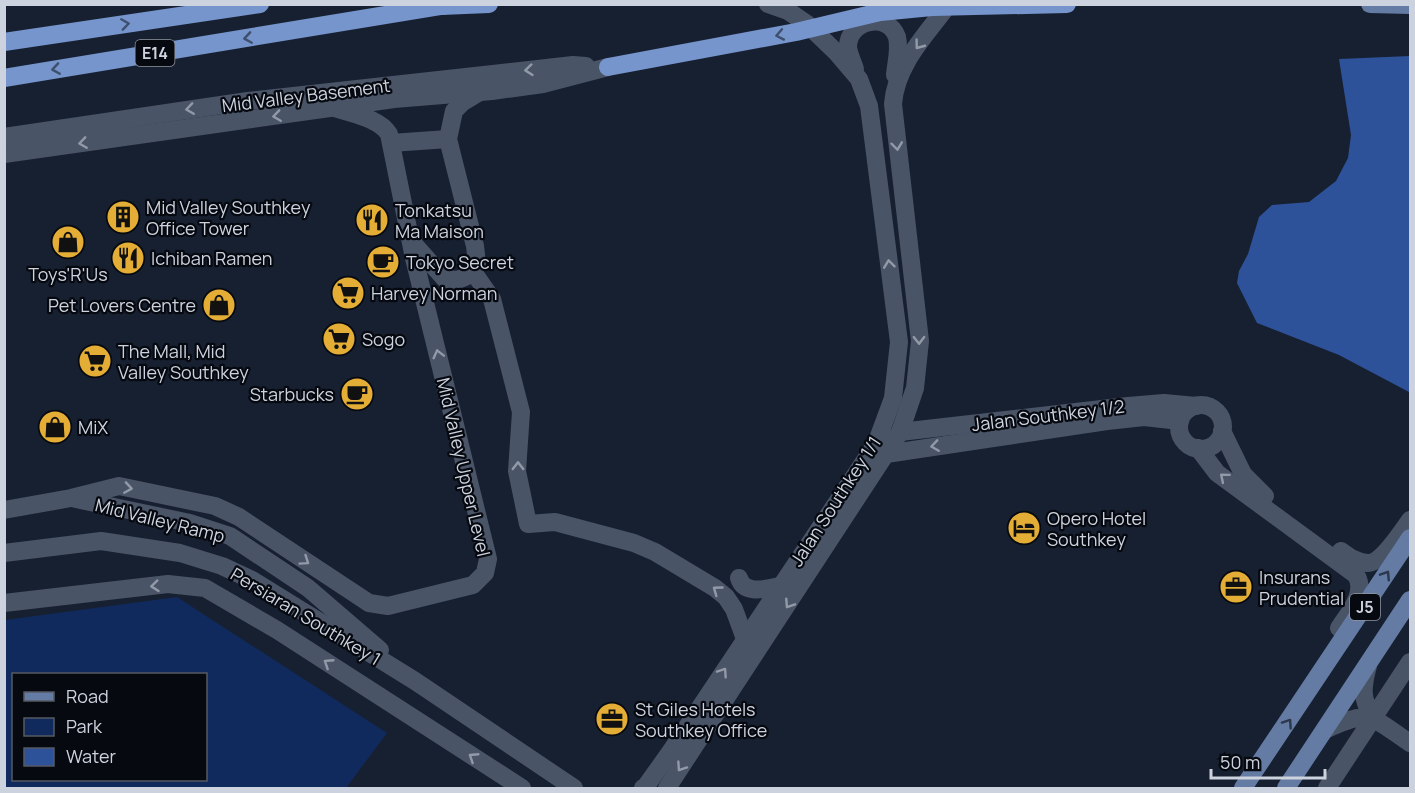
<svg xmlns="http://www.w3.org/2000/svg" width="1415" height="793" viewBox="0 0 1415 793" font-family="Manrope,sans-serif">
	<style>
		.green { fill: #112a5d; fill-rule: evenodd }
		.water { fill: #2e529a }
		.lines { fill: none; stroke-linecap: round; stroke-linejoin: round }
		.street { stroke: #4a5467; stroke-width: 18 }
		.primary { stroke: #647ba4; stroke-width: 18 }
		.highway { stroke: #7695cd; stroke-width: 18 }
		.oneway { stroke: #3e4f6e }
		.oneway2 { stroke: #929aa8 }
		.oneway3 { stroke: #2c374b }
		.labels { text-anchor: middle; dominant-baseline: central; stroke-width: 4.5; stroke-linejoin: round; paint-order: stroke }
		.shield { fill: #060910; stroke: #9196a0; stroke-width: 1.5 }
		.shield-label { font-size: 16px; font-weight: bold; fill: #cdd3de }
		.street-label { font-size: 18px; fill: #cdd3de; stroke: #060910 }
		.poi-label { font-size: 18px; fill: #cdd3de; stroke: #060910; text-anchor: start }
	</style>
	<rect width="100%" height="100%" fill="#172030"/>
	<!-- green -->
	<path class="green" d="M177,597L387,733L346,788H5V620ZM14,674H206V780H14Z"/>
	<!-- water -->
	<path class="water" d="M1410,56V391L1409,392L1339,355L1257,323L1237,283L1239,271L1248,254L1259,217L1272,205L1309,202L1336,181L1348,158L1351,135L1339,59Z"/>
	<g class="lines">
		<!-- street -->
		<g class="street">
			<path d="M855,69C853,62 849,55 848,47C848,20 888,11 897,37C900,49 896,63 895,75"/>
			<path d="M4,137L248,101L573,65L586,66"/>
			<path d="M391,143L448,139"/>
			<path d="M4,154L394,99L492,91L543,84L608,67"/>
			<path d="M411,241L445,279L458,280L474,273L477,263L475,246L448,139L454,111L463,102L478,93"/>
			<path d="M474,273L492,299L521,412L517,471L528,524L555,522L634,543L655,552L715,588L726,597L734,609L745,639"/>
			<circle cx="1201" cy="427" r="22"/>
			<path d="M1222,431L1243,474L1265,496"/>
			<path d="M900,432L1128,406L1164,403L1196,406"/>
			<path d="M1198,448L1217,473L1356,575C1367,592 1349,613 1339,628"/>
			<path d="M886,454L1107,421L1144,417L1180,421"/>
			<path d="M76,499L190,523L230,536L308,588L380,650"/>
			<path d="M4,510L71,498L119,486L215,506L239,517L369,603L388,606L473,585L485,573L488,559L414,258L389,134C379,118 352,114 335,108"/>
			<path d="M1341,551C1349,557 1356,562 1367,563C1381,564 1402,531 1410,520"/>
			<path d="M4,553L101,541L180,553L222,566L252,580L415,681L574,788"/>
			<path d="M739,578C744,595 766,589 780,586"/>
			<path d="M4,603L168,584L205,588L277,630L522,788"/>
			<path d="M1368,666C1362,688 1361,698 1373,718"/>
			<path d="M1325,730C1371,708 1371,717 1410,743"/>
			<path d="M643,788L646,786L671,751L876,444L893,398L899,342L869,106L859,79L836,52L807,24L788,11L768,4"/>
			<path d="M667,788L900,432L915,388L920,341L893,104C896,64 926,35 949,4"/>
			<path d="M1327,788L1410,662"/>
		</g>
		<!-- primary -->
		<g class="primary">
			<path d="M1370,4L1410,5"/>
			<path d="M1243,788L1410,538"/>
			<path d="M1286,788L1410,600"/>
		</g>
		<!-- highway -->
		<g class="highway">
			<path d="M441,6L489,4"/>
			<path d="M4,42L260,4"/>
			<path d="M608,67L796,32L880,12L932,7L1067,4"/>
			<path d="M4,78L452,4"/>
		</g>
	</g>
	<!-- one-way arrows -->
	<defs><path id="oneway-chevron" d="M-2-3.5L2.5 0L-2 3.5" fill="none" stroke-width="1.6" stroke-linecap="round" stroke-linejoin="round" transform="scale(1.5)"/></defs>
	<g class="oneway">
		<use href="#oneway-chevron" transform="translate(125 24) rotate(-8)"/>
		<use href="#oneway-chevron" transform="translate(780 35) rotate(169)"/>
		<use href="#oneway-chevron" transform="translate(248 38) rotate(171)"/>
		<use href="#oneway-chevron" transform="translate(56 69) rotate(171)"/>
	</g>
	<g class="oneway2">
		<use href="#oneway-chevron" transform="translate(919 45) rotate(127)"/>
		<use href="#oneway-chevron" transform="translate(529 70) rotate(174)"/>
		<use href="#oneway-chevron" transform="translate(190 109) rotate(172)"/>
		<use href="#oneway-chevron" transform="translate(277 116) rotate(172)"/>
		<use href="#oneway-chevron" transform="translate(83 143) rotate(172)"/>
		<use href="#oneway-chevron" transform="translate(897 146) rotate(83)"/>
		<use href="#oneway-chevron" transform="translate(889 264) rotate(-97)"/>
		<use href="#oneway-chevron" transform="translate(919 340) rotate(89)"/>
		<use href="#oneway-chevron" transform="translate(438 354) rotate(-104)"/>
		<use href="#oneway-chevron" transform="translate(935 446) rotate(172)"/>
		<use href="#oneway-chevron" transform="translate(518 466) rotate(-90)"/>
		<use href="#oneway-chevron" transform="translate(1224 477) rotate(-140)"/>
		<use href="#oneway-chevron" transform="translate(128 488) rotate(9)"/>
		<use href="#oneway-chevron" transform="translate(305 561) rotate(34)"/>
		<use href="#oneway-chevron" transform="translate(155 586) rotate(174)"/>
		<use href="#oneway-chevron" transform="translate(717 590) rotate(-144)"/>
		<use href="#oneway-chevron" transform="translate(789 604) rotate(123)"/>
		<use href="#oneway-chevron" transform="translate(328 663) rotate(-147)"/>
		<use href="#oneway-chevron" transform="translate(723 672) rotate(-56)"/>
		<use href="#oneway-chevron" transform="translate(473 757) rotate(-147)"/>
		<use href="#oneway-chevron" transform="translate(681 767) rotate(124)"/>
	</g>
	<g class="oneway3">
		<use href="#oneway-chevron" transform="translate(1386 575) rotate(-57)"/>
		<use href="#oneway-chevron" transform="translate(1288 723) rotate(-56)"/>
	</g>
	<!-- icons -->
	<defs>
		<g id="building-disc" transform="scale(1.725)"><circle r="9.5" fill="#e4ad35" stroke="#060910"/><path d="M-4-6H4V6H1V3H-1V6H-4ZM-2.5-4.3h1.7v1.8h-1.7ZM.8-4.3h1.7v1.8H.8ZM-2.5-1h1.7V.8h-1.7ZM.8-1h1.7V.8H.8Z" fill="#111"/></g>
		<g id="restaurant-disc" transform="scale(1.725)"><circle r="9.5" fill="#e4ad35" stroke="#060910"/><path d="M-5-6h1v4h1v-4h1v4h1v-4h1v5L-1.5 .5V6h-2V.5L-5-1ZM5-6V6H3V1.5H1.5Q1.5-4 5-6Z" fill="#111"/></g>
		<g id="shop-disc" transform="scale(1.725)"><circle r="9.5" fill="#e4ad35" stroke="#060910"/><path d="M-5-2.5h2.3a2.7 3.5 0 0 1 5.4 0H5L5.5 6h-11ZM-1.5-2.5h3a1.5 2.3 0 0 0-3 0Z" fill="#111"/></g>
		<g id="cafe-disc" transform="scale(1.725)"><circle r="9.5" fill="#e4ad35" stroke="#060910"/><path d="M-5.5-4.5H6V0H3Q3 3.5 0 3.5H-2.5Q-5.5 3.5-5.5 0ZM3-3.2v2h1.7v-2ZM-6 4.5H4V6H-6Z" fill="#111"/></g>
		<g id="supermarket-disc" transform="scale(1.725)"><circle r="9.5" fill="#e4ad35" stroke="#060910"/><path d="M-6-5.5h2.5l.6 2H6L4.5 2H-2.5L-4.4-4H-6ZM-1.5 3.2a1.3 1.3 0 1 0 .1 0ZM3 3.2a1.3 1.3 0 1 0 .1 0Z" fill="#111"/></g>
		<g id="hotel-disc" transform="scale(1.725)"><circle r="9.5" fill="#e4ad35" stroke="#060910"/><path d="M-6-4.5h1.5V1H6V5H4.5V3h-9V5H-6ZM-4 0a1.8 1.8 0 1 1 3.6 0ZM.5 0V-2.5h3Q6-2.5 6 0Z" fill="#111"/></g>
		<g id="office-disc" transform="scale(1.725)"><circle r="9.5" fill="#e4ad35" stroke="#060910"/><path d="M-6-3h4V-5.5h4V-3h4V5H-6ZM-1-4.5V-3h2v-1.5ZM-6 0V1H6V0Z" fill="#111"/></g>
	</defs>
	<g fill-rule="evenodd">
		<use href="#building-disc" x="123" y="217"/>
		<use href="#restaurant-disc" x="372" y="220"/>
		<use href="#shop-disc" x="68" y="242"/>
		<use href="#restaurant-disc" x="128" y="258"/>
		<use href="#cafe-disc" x="383" y="262"/>
		<use href="#supermarket-disc" x="348" y="293"/>
		<use href="#shop-disc" x="219" y="305"/>
		<use href="#supermarket-disc" x="339" y="339"/>
		<use href="#supermarket-disc" x="95" y="361"/>
		<use href="#cafe-disc" x="357" y="394"/>
		<use href="#shop-disc" x="55" y="427"/>
		<use href="#hotel-disc" x="1024" y="528"/>
		<use href="#office-disc" x="1236" y="587"/>
		<use href="#office-disc" x="612" y="719"/>
	</g>
	<g class="labels">
		<!-- shield labels -->
		<g class="shield">
			<rect x="135.5" y="40" width="39" height="26" rx="4.5"/>
			<rect x="1350" y="594" width="30" height="26" rx="4.5"/>
		</g>
		<g class="shield-label">
			<text x="155" y="53">E14</text>
			<text x="1365" y="607">J5</text>
		</g>
		<!-- street labels -->
		<g class="street-label">
			<text transform="translate(306 95) rotate(-7)">Mid Valley Basement</text>
			<text transform="translate(1048 415) rotate(-7)">Jalan Southkey 1/2</text>
			<text transform="translate(464 467) rotate(77)">Mid Valley Upper Level</text>
			<text transform="translate(835 501) rotate(-57)">Jalan Southkey 1/1</text>
			<text transform="translate(160 520) rotate(14)">Mid Valley Ramp</text>
			<text transform="translate(306 616) rotate(31)">Persiaran Southkey 1</text>
		</g>
		<!-- poi labels -->
		<g class="poi-label">
			<text x="146" y="207">Mid Valley Southkey<tspan x="146" dy="21">Office Tower</tspan></text>
			<text x="395" y="210">Tonkatsu<tspan x="395" dy="21">Ma Maison</tspan></text>
			<text x="151" y="258">Ichiban Ramen</text>
			<text x="406" y="262">Tokyo Secret</text>
			<text x="68" y="274" text-anchor="middle">Toys'R'Us</text>
			<text x="371" y="293">Harvey Norman</text>
			<text x="196" y="305" text-anchor="end">Pet Lovers Centre</text>
			<text x="362" y="339">Sogo</text>
			<text x="118" y="351">The Mall, Mid<tspan x="118" dy="21">Valley Southkey</tspan></text>
			<text x="334" y="394" text-anchor="end">Starbucks</text>
			<text x="78" y="427">MiX</text>
			<text x="1047" y="518">Opero Hotel<tspan x="1047" dy="21">Southkey</tspan></text>
			<text x="1259" y="577">Insurans<tspan x="1259" dy="21">Prudential</tspan></text>
			<text x="635" y="709">St Giles Hotels<tspan x="635" dy="21">Southkey Office</tspan></text>
		</g>
	</g>
	<!-- border -->
	<rect width="1415" height="793" fill="none" stroke="#cdd3de" stroke-width="12"/>
	<!-- legend -->
	<rect x="12" y="673" width="195" height="108" fill="#060910" stroke="#565a62" stroke-width="1.5"/>
	<rect x="24" y="692" width="30" height="9" fill="#647ba4" stroke="#565a62" stroke-width="1.5"/>
	<text x="66" y="703" font-size="18" fill="#cdd3de">Road</text>
	<rect x="24" y="718" width="30" height="18" fill="#112a5d" stroke="#565a62" stroke-width="1.5"/>
	<text x="66" y="733" font-size="18" fill="#cdd3de">Park</text>
	<rect x="24" y="748" width="30" height="18" fill="#2e529a" stroke="#565a62" stroke-width="1.5"/>
	<text x="66" y="763" font-size="18" fill="#cdd3de">Water</text>
	<!-- scale -->
	<path d="M1211 769v9h114v-9" fill="none" stroke="#cdd3de" stroke-width="3"/>
	<text x="1220" y="769" font-size="18" fill="#cdd3de" stroke="#060910" stroke-width="4.5" paint-order="stroke">50 m</text>
</svg>
